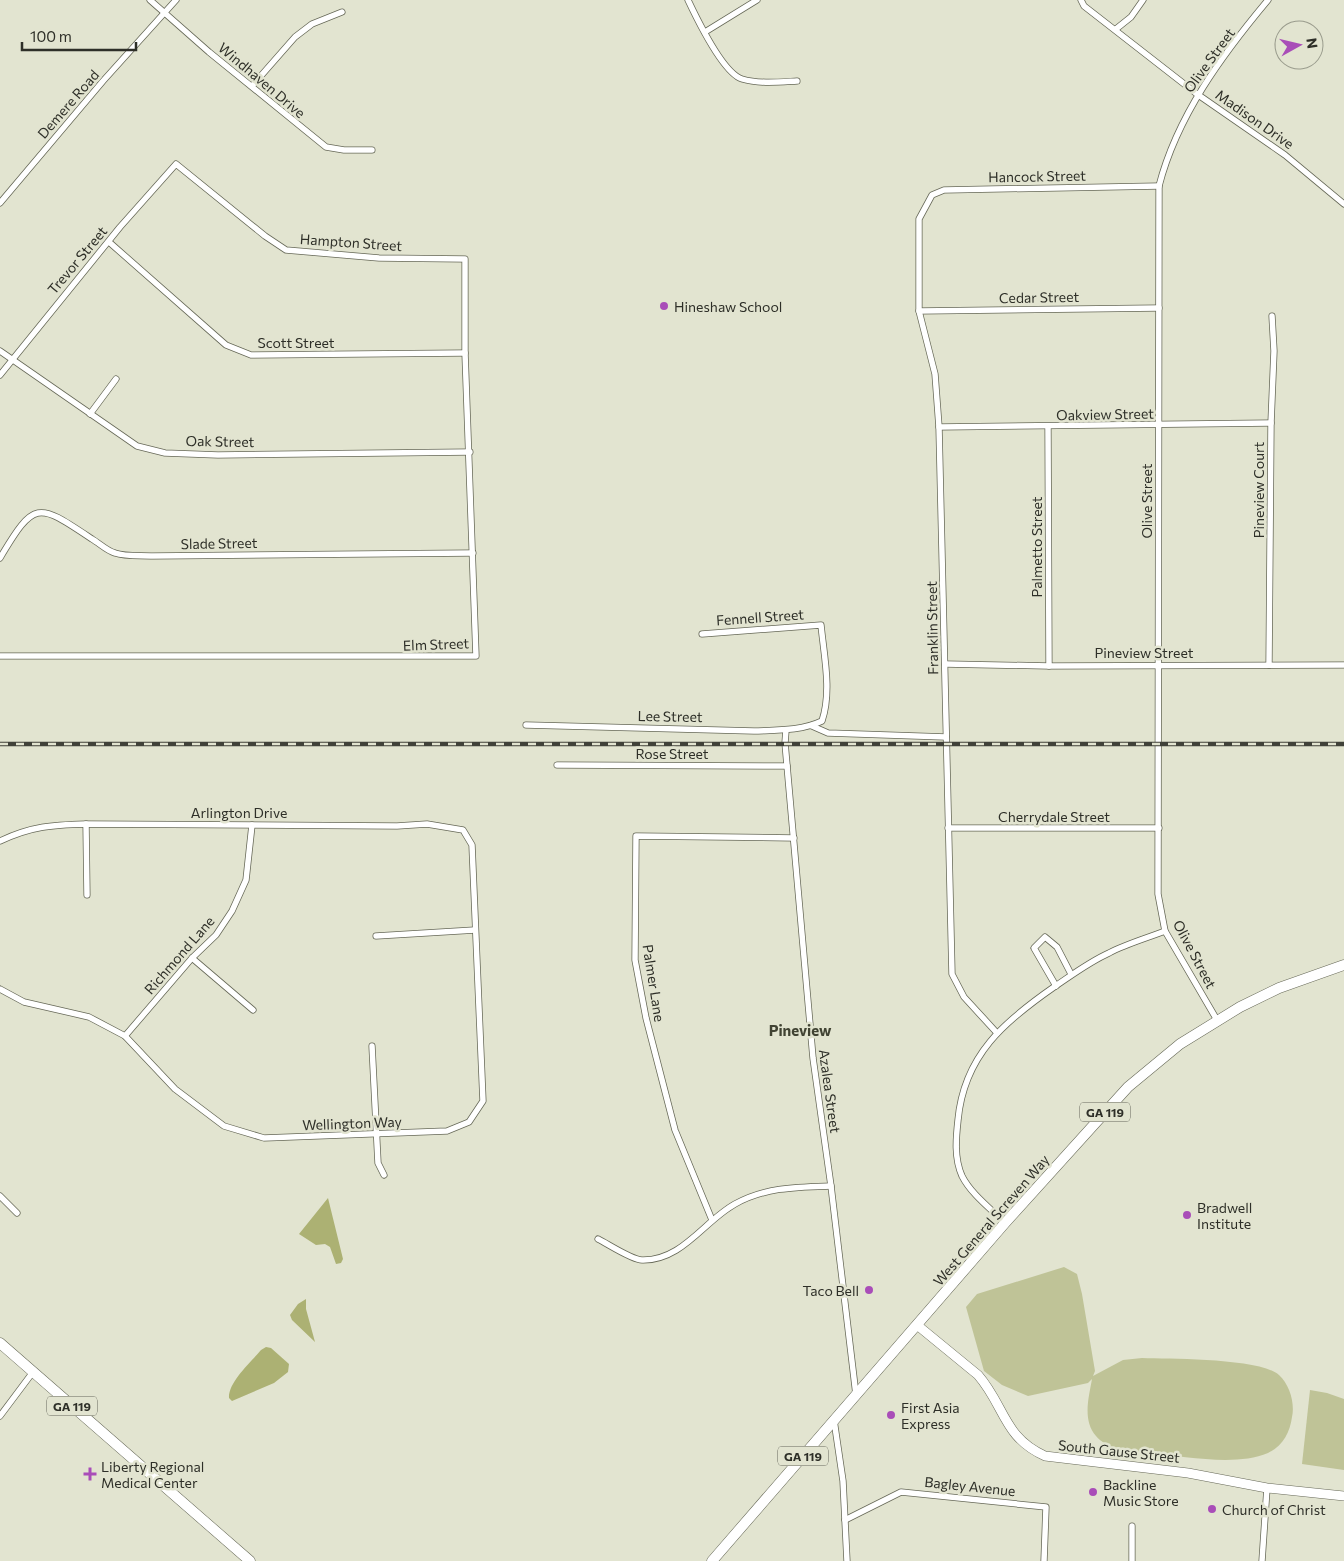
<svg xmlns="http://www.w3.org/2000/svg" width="1344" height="1561" viewBox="0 0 1344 1561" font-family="Commissioner,sans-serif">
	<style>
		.green { fill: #bfc397 }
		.water { fill: #acb173 }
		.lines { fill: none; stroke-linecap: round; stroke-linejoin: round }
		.street-casing { stroke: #666857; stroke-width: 7 }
		.secondary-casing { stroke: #666857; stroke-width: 10 }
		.primary-casing { stroke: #666857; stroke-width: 11 }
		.street { stroke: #fff; stroke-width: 5.5 }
		.secondary { stroke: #fff; stroke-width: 9 }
		.primary { stroke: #fff; stroke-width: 10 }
		.rail-casing { stroke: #404139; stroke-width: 4.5 }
		.rail { stroke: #e2e4d0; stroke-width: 2.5; stroke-dasharray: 8; stroke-linecap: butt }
		.poi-dot { fill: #a94db8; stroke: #e2e4d0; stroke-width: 2 }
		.labels { text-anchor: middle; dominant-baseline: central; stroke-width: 5; stroke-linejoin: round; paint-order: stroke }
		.shield { fill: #e2e4d0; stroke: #64655a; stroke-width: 1 }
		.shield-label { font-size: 12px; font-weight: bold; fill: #2e2f28 }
		.street-label { font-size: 14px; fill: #2e2f28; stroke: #e2e4d0 }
		.poi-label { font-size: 14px; fill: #2e2f28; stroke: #e2e4d0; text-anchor: start }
		.neighbourhood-label { font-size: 15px; font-weight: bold; fill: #414333; stroke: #e2e4d0 }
	</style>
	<rect width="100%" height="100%" fill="#e2e4d0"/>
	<!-- green -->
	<g class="green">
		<path d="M1064,1267L1077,1274L1082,1294L1095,1371L1093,1376L1123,1360L1142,1358C1171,1359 1260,1358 1279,1375C1290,1385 1295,1404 1292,1417C1290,1432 1283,1446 1268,1453C1235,1467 1184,1456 1149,1453C1139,1452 1124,1454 1115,1450C1110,1447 1100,1441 1096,1436C1082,1420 1089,1397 1092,1379L1088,1383L1028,1396L1002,1385L984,1371L966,1307L977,1294Z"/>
		<path d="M1310,1390L1327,1393L1344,1399V1470L1302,1464Z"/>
	</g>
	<!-- water -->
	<g class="water">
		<path d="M328,1198L343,1259L341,1263L336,1264L330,1247L325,1244L316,1245L299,1234Z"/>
		<path d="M306,1299V1309L315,1342L292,1320L290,1315L298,1304Z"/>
		<path d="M266,1347L271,1348L289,1364L288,1372L274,1383L232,1401L229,1398C228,1382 251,1362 261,1350Z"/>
	</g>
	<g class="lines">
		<!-- street casing -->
		<g class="street-casing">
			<g id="street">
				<path d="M150,0L209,52L326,147L344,150H372"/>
				<path d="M688,0C697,19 723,73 742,79C759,84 779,82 797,81"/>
				<path d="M1081,0L1084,6L1197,94L1285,155L1344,204"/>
				<path d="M1116,29L1131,17L1143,0"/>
				<path d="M705,32L757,0"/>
				<path d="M252,86L295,37L312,24L342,12"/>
				<path d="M0,203L103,81L176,0"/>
				<path d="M109,242L226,345L251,355L465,353"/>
				<path d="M919,311L1159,308"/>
				<path d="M0,351L137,446L165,453L218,455L470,452"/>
				<path d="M0,375L120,227L176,164L265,236L286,250L379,258L465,259V353L476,656H0"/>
				<path d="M90,414L116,379"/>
				<path d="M939,427L1271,423"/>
				<path d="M1048,427L1049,666"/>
				<path d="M0,558C35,499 38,503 92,539C99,543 107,551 115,553C126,557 142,555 153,556L473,553"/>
				<path d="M945,664L1049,666L1344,665"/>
				<path d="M1269,665L1271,423L1274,351L1272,316"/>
				<path d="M526,725L754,731C777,730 801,731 822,721C832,691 824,656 821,625L702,634"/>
				<path d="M812,726L828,733L946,737"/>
				<path d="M786,730L785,743L813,1058L831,1186L856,1395"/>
				<path d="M557,765L787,766"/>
				<path d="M86,824L87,895"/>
				<path d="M948,828H1159"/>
				<path d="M0,841C32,826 52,825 86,824L397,826L427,824L463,830L472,845L483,1101L469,1122L447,1131L264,1138L224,1126L175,1089L125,1036L89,1017L24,1002L0,989"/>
				<path d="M376,936L475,930"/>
				<path d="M192,958L253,1010"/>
				<path d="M1056,986L1034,948L1045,937L1057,947L1071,974"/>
				<path d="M1217,1020L1165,931L1158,894L1159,186C1177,116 1222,55 1268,0"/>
				<path d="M997,1033L964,997L952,974L939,427L935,374L919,311V219L932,195L944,190L1159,186"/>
				<path d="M125,1036L192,958L216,935L232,911L246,880L252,825"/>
				<path d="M372,1046L378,1163L384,1175"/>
				<path d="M0,1196L17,1213"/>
				<path d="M712,1220L675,1130L646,1018L635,960L636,836L794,838"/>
				<path d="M1005,1223C991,1209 971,1194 962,1176C954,1158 956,1138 958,1120C964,1055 1005,1021 1054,987C1072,975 1089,962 1109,953C1126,944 1147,938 1165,931"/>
				<path d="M598,1239C608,1244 632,1260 642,1260C682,1261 704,1221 735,1204C765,1187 798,1187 831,1186"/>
				<path d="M0,1416L33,1372"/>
				<path d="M834,1420L843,1481L847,1561"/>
				<path d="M845,1520L901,1492L1046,1507L1044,1561"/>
				<path d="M1132,1526V1561"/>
				<path d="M1262,1561L1267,1488"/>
			</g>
		</g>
		<!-- secondary casing -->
		<g class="secondary-casing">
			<path id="secondary" d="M917,1325L978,1375C1005,1406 1003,1437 1045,1456L1188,1473L1267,1488L1344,1496"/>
		</g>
		<!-- primary casing -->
		<g class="primary-casing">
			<g id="primary">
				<path d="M0,1343L250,1561"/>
				<path d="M712,1561L1005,1223L1128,1087L1180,1044L1240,1007L1279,988L1344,965"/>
			</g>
		</g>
		<!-- street -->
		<use href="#street" class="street"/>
		<!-- secondary -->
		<use href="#secondary" class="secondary"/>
		<!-- primary -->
		<use href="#primary" class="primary"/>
		<!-- rail casing -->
		<g class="rail-casing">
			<path id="rail" d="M0,744H1344"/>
		</g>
		<!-- rail -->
		<use href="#rail" class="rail"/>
	</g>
	<!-- markers -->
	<g class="poi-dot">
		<circle cx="664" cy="306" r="5"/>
		<circle cx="1187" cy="1215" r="5"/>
		<circle cx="869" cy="1290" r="5"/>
		<circle cx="891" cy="1415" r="5"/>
		<path d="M87.5 1466.5h5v5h5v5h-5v5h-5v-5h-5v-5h5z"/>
		<circle cx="1093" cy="1492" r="5"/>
		<circle cx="1212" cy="1509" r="5"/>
	</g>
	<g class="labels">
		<!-- shield labels -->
		<g class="shield">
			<rect x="1080" y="1102.5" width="50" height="19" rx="4"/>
			<rect x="47" y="1396.5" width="50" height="19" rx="4"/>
			<rect x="778" y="1446.5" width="50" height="19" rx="4"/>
		</g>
		<g class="shield-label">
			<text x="1105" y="1112">GA 119</text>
			<text x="72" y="1406">GA 119</text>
			<text x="803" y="1456">GA 119</text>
		</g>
		<!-- street labels -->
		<g class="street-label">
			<text transform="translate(1209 60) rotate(-54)">Olive Street</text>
			<text transform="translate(262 80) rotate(40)">Windhaven Drive</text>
			<text transform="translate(68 104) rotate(-49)">Demere Road</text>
			<text transform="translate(1255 119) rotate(35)">Madison Drive</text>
			<text transform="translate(1037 176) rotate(-1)">Hancock Street</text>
			<text transform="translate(351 242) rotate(4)">Hampton Street</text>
			<text transform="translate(77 260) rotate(-50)">Trevor Street</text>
			<text transform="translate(1039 297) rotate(-1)">Cedar Street</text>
			<text x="296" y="342">Scott Street</text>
			<text transform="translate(1105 414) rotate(-1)">Oakview Street</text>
			<text transform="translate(220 441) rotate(1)">Oak Street</text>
			<text transform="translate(1258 490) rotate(-90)">Pineview Court</text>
			<text transform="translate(1146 501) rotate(-90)">Olive Street</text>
			<text transform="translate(219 543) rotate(-1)">Slade Street</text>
			<text transform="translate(1036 547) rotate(-90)">Palmetto Street</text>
			<text transform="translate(760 617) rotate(-4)">Fennell Street</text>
			<text transform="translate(932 628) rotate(-91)">Franklin Street</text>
			<text transform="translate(436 644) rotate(-2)">Elm Street</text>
			<text x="1144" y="652">Pineview Street</text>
			<text transform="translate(670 716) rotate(1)">Lee Street</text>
			<text x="672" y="753">Rose Street</text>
			<text x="239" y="812">Arlington Drive</text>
			<text x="1054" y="816">Cherrydale Street</text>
			<text transform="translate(1195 954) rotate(62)">Olive Street</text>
			<text transform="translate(179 955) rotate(-49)">Richmond Lane</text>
			<text transform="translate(654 983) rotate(81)">Palmer Lane</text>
			<text transform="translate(830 1091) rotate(82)">Azalea Street</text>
			<text transform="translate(352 1123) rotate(-2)">Wellington Way</text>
			<text transform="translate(991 1220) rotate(-49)">West General Screven Way</text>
			<text transform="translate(1119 1451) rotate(6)">South Gause Street</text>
			<text transform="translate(970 1486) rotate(6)">Bagley Avenue</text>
		</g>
		<!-- poi labels -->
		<g class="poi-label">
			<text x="674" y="306">Hineshaw School</text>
			<text x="1197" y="1207">Bradwell<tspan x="1197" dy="16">Institute</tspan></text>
			<text x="859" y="1290" text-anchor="end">Taco Bell</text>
			<text x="901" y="1407">First Asia<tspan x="901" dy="16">Express</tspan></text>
			<text x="101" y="1466">Liberty Regional<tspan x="101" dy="16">Medical Center</tspan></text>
			<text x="1103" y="1484">Backline<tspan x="1103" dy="16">Music Store</tspan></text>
			<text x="1222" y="1509">Church of Christ</text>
		</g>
		<!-- neighbourhood labels -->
		<g class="neighbourhood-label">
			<text x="800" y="1030">Pineview</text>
		</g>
	</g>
	<!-- north arrow -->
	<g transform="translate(1299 45) rotate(82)"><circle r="24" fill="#e2e4d0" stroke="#9a9c8d"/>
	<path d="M0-4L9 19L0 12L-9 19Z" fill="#a94db8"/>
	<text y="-8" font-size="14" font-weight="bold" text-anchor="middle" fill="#2e2f28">N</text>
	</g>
	<!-- scale -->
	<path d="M22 42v8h114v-8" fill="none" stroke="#2e2f28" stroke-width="2.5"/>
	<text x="30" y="42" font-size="15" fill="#2e2f28" stroke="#e2e4d0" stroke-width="4" paint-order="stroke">100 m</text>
</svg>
